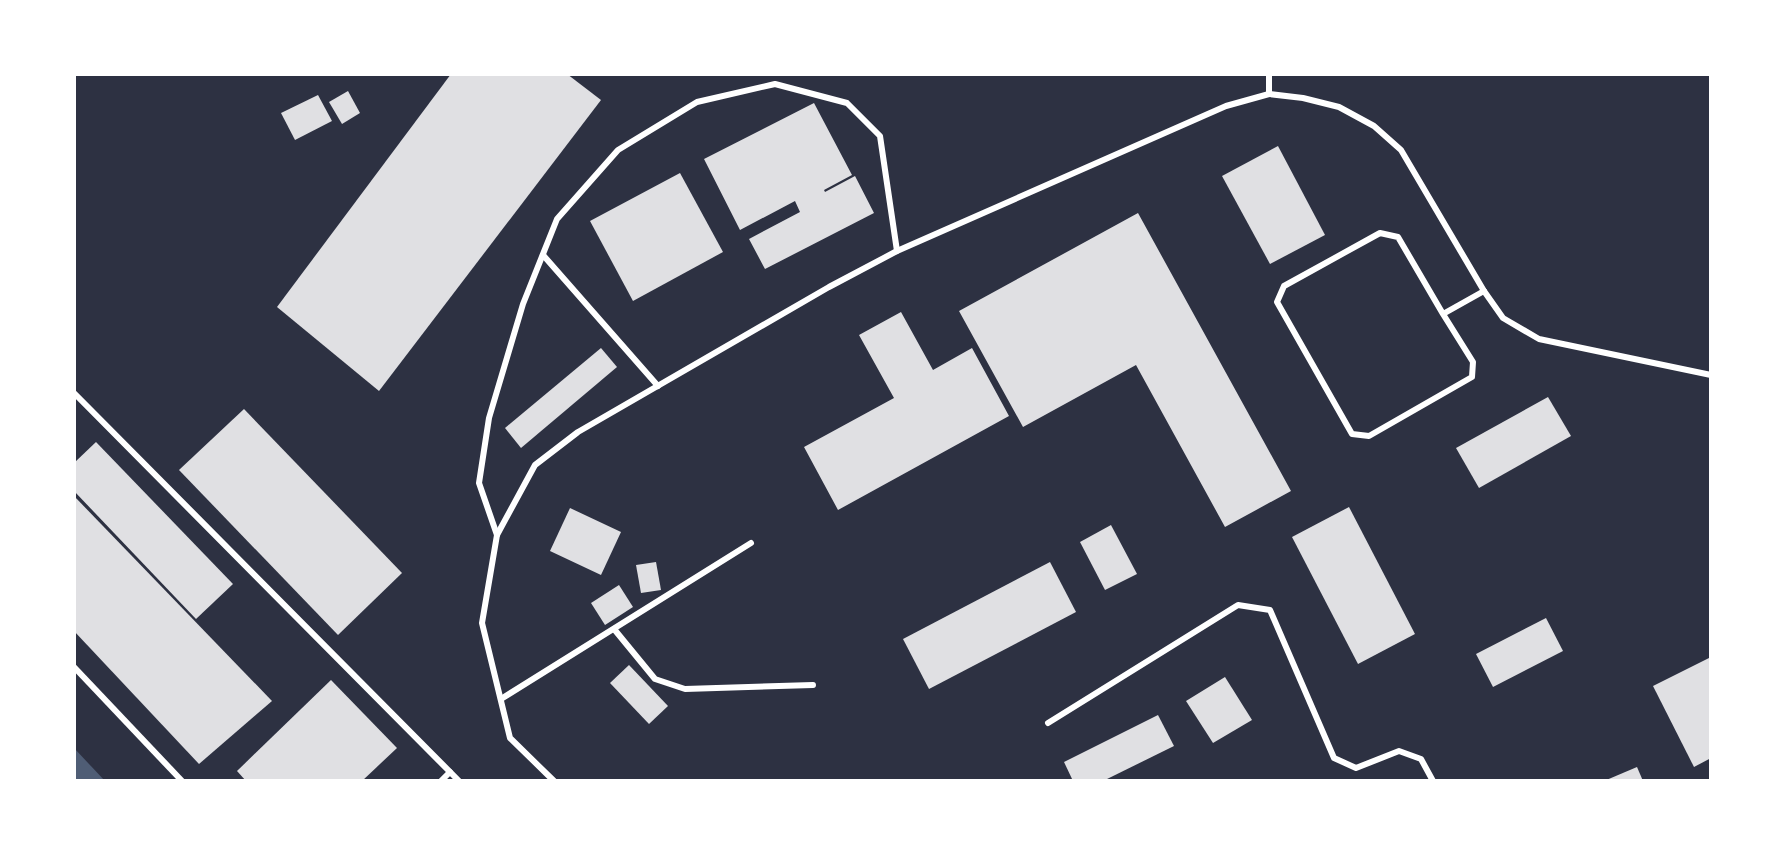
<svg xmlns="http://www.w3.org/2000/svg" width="1785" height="855" viewBox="0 0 1785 855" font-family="'PT Sans',sans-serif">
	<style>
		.water { fill: #4f5d75 }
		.building { fill: #e0e0e3 }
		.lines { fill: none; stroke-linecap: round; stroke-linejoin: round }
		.service { stroke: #fff; stroke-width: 6 }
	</style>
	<rect width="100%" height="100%" fill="#2d3142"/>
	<!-- water -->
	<path class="water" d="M74,748L105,781H74Z"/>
	<!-- building -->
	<g class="building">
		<path d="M451,74H567L601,100L379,391L277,307Z"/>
		<path d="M348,91L360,113L342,124L329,102Z"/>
		<path d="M318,95L332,121L295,140L281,113Z"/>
		<path d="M814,103L852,175L824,190L825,192L855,176L874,213L765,269L749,239L800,212L795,201L740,230L704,159Z"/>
		<path d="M1278,146L1325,235L1270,264L1222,176Z"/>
		<path d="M680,173L723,252L633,301L590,221Z"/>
		<path d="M1138,213L1291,491L1225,527L1136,365L1023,427L959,311Z"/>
		<path d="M901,312L933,370L972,348L1009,416L838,510L804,447L894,398L859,335Z"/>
		<path d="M601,348L617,367L521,448L505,428Z"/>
		<path d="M1548,397L1571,436L1479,488L1456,448Z"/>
		<path d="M244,409L402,573L338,635L179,470Z"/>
		<path d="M96,442L233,584L196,619L74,491V463Z"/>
		<path d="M74,496L272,701L199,764L74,631Z"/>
		<path d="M1349,507L1415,634L1358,664L1292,537Z"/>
		<path d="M570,508L621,532L601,575L550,551Z"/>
		<path d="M1111,525L1137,574L1105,590L1080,542Z"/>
		<path d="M656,562L661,590L641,593L636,565Z"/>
		<path d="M1050,562L1076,612L929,689L903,639Z"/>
		<path d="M619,585L633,607L605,625L591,603Z"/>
		<path d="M1546,618L1563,651L1493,687L1476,654Z"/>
		<path d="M1711,657V758L1694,767L1653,686Z"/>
		<path d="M629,665L668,706L649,724L610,683Z"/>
		<path d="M1225,677L1252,720L1213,743L1186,701Z"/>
		<path d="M331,680L397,748L362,781H246L237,771Z"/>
		<path d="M1158,715L1174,746L1103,781H1073L1064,762Z"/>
		<path d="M1637,767L1643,781H1604Z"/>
	</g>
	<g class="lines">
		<!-- service -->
		<g class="service">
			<path d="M1269,74V94L1303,98L1339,107L1374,126L1401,150L1484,291L1503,318L1539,339L1711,375"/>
			<path d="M543,255L658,386"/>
			<path d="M1443,314L1398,237L1380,233L1284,286L1277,302L1352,434L1369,436L1472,377L1473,362L1443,314L1484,291"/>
			<path d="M74,393L459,781"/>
			<path d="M497,535L479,483L489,418L523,304L557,219L618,150L697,102L775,84L847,103L880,136L897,251"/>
			<path d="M614,629L655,679L685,689L813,685"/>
			<path d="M74,667L182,781"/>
			<path d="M501,699L751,543"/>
			<path d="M1048,723L1238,605L1270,610L1334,758L1356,768L1399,751L1421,759L1433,781"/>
			<path d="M441,781L450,772"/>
			<path d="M554,781L510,738L482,623L497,535L535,465L578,432L829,287L897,251L1226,106L1269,94"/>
		</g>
	</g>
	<!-- border -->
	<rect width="1785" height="855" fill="none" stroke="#ffffff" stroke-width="152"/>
</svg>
